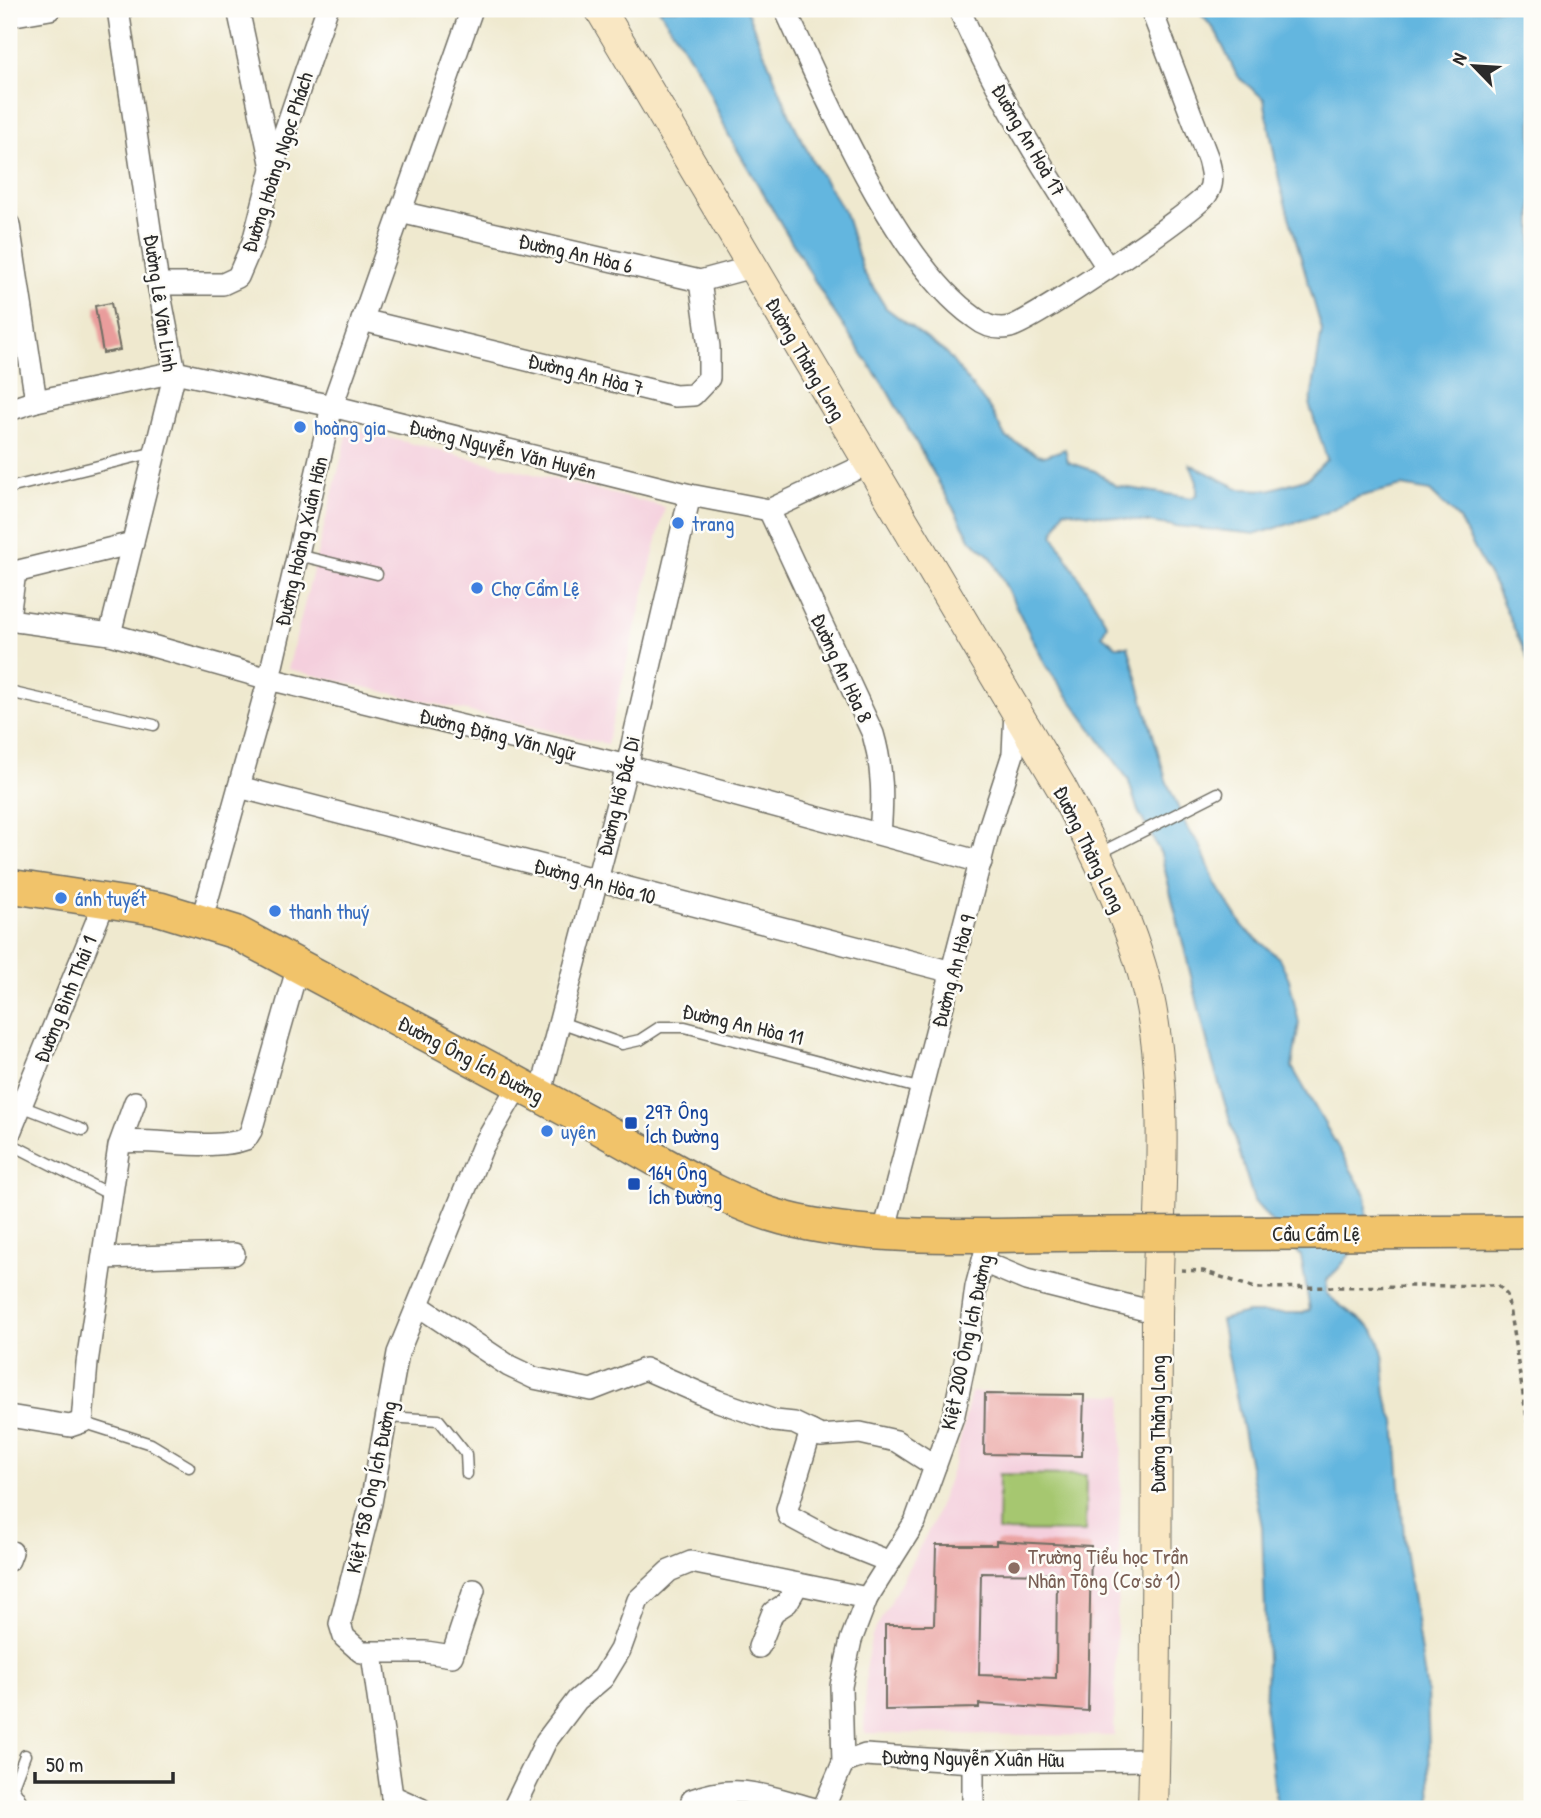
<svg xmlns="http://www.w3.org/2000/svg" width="1541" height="1818" viewBox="0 0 1541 1818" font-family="'Patrick Hand',sans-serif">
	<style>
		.built { fill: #f4cfdd }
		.green { fill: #a6c76f; stroke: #68794d; stroke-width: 2 }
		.water { fill: #63b6df; stroke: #477085; stroke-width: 2 }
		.building { fill: #e99d9c; fill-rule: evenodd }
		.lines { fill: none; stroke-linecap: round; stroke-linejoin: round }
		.lane-casing { stroke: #706e64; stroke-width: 13 }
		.street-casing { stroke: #706e64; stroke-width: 24 }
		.secondary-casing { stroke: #706e64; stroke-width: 32 }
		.primary-casing { stroke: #706e64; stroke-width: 36 }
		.path { stroke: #706e64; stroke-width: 3.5; stroke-dasharray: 5 5; stroke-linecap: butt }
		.lane { stroke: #fff; stroke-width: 10 }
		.street { stroke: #fff; stroke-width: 21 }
		.secondary { stroke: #f9e7c3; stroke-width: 30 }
		.primary { stroke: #f1c36a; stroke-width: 33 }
		.primary-bridge-casing { stroke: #706e64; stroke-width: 36; stroke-linecap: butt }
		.primary-bridge { stroke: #f1c36a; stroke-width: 33 }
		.shop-dot { fill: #3f7fe0; stroke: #fdfcf7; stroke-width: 2.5 }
		.transit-dot { fill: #1a4fb4; stroke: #fdfcf7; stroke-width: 2.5 }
		.education-dot { fill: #8d6e63; stroke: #fdfcf7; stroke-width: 2.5 }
		.labels { text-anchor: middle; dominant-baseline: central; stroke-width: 5; stroke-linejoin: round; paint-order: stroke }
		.street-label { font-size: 21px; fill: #2b2b2b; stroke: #fdfcf7 }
		.shop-label { font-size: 21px; fill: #366cbe; stroke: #fdfcf7; text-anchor: start }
		.transit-label { font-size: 21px; fill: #164399; stroke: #fdfcf7; text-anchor: start }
		.education-label { font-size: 21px; fill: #785e54; stroke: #fdfcf7; text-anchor: start }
	</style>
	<rect width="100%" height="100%" fill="#fdfcf7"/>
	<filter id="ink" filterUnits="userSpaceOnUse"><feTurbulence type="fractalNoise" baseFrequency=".0143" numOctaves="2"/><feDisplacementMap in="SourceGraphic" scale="14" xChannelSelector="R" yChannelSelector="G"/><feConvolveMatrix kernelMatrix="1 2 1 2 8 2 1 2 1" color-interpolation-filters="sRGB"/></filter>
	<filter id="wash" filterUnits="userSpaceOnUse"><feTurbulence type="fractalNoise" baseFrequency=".00686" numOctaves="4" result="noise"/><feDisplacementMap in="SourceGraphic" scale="28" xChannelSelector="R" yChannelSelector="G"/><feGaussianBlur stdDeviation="1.57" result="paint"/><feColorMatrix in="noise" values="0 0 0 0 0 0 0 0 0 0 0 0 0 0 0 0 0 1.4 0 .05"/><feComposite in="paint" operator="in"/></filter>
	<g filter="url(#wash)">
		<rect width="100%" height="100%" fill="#efe9cf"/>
		<!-- built -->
		<g class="built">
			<path d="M349,428L665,507L607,744L288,669Z"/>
			<path d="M971,1392L1123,1395L1114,1736L864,1733L866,1664L872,1636L933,1522L955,1462Z"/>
		</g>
		<!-- green -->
		<path class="green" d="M999,1474L1086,1475L1085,1532L998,1531Z"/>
		<!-- water -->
		<path class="water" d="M659,9H746L792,120L812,160L845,213L863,271L886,308L946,353L991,410L1005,437L1037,454L1045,456L1065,449L1068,462L1095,471L1116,486L1192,498L1197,494V482L1190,464L1240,489L1269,490L1308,478L1327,459L1310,407L1322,330L1280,185L1264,99L1237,76L1215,30L1196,9H1532V669L1497,590L1458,518L1430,491L1402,486L1358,497L1322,514L1257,534L1175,526L1064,510L1053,535L1107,624L1102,635L1116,646H1128L1166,780L1187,828L1200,845L1216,885L1245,929L1279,958L1289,979L1299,1023L1292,1067L1366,1196C1372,1228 1349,1260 1327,1280L1326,1293C1340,1310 1371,1320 1379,1340C1390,1368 1378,1389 1395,1421L1405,1549L1427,1692L1431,1809H1277L1265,1710L1267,1662L1262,1526L1221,1320L1247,1313H1303L1310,1310L1301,1256L1254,1201L1211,1057L1161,854L1138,811L1128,779L1046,666L991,557L971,540L888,392L829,305L728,134L702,76Z"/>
		<g id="blocks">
			<!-- building -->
			<g class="building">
				<path d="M111,303L120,350L103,353L95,306Z"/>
				<path d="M985,1394L1084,1395L1082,1456L984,1454Z"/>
				<path d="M996,1541L1091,1546L1088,1711L979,1704V1708L885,1710V1625H934L936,1545H996ZM981,1573L1057,1574L1056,1678L979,1675Z"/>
			</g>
		</g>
	</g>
	<g filter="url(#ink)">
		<use href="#blocks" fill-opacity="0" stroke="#706e64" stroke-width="2"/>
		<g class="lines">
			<!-- lane casing -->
			<g class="lane-casing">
				<g id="lane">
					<path d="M9,488L155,452"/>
					<path d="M298,555L377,574"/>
					<path d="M9,692L154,725"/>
					<path d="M1098,854L1218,793"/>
					<path d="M560,1022L622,1044L640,1040L660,1027H685L922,1089"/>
					<path d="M21,1106L83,1130"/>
					<path d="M9,1143L113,1196"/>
					<path d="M386,1417L439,1420L466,1454L467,1474"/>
					<path d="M82,1422L151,1444L189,1467"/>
					<path d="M10,1794L25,1755"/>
				</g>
			</g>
			<!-- street casing -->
			<g class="street-casing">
				<g id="street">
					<path d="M238,9L272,167"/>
					<path d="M785,9C826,97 896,263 975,318C985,326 997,330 1010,327C1033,321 1194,213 1207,194C1215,183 1211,171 1208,159L1151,9"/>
					<path d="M959,9C999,100 1053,184 1107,267"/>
					<path d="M9,16L50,9"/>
					<path d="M400,212L700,281L752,267"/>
					<path d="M9,225L36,401"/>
					<path d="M158,284H223L238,277L253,242L272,169L327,9"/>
					<path d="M362,320L675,396L693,395L709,378V347L700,281"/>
					<path d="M9,410L36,401L175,372L332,406L690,495L769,510L867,464"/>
					<path d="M769,510L873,734C883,768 883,799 880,834"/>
					<path d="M9,617L15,572L133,543"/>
					<path d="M9,620L110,634L269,679L627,766L981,862"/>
					<path d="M110,634L175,372L158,284L118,9"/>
					<path d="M239,787L952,972"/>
					<path d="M202,919L269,679L332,406L472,9"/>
					<path d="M540,1096L627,766L690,495"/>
					<path d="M9,1135L105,901"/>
					<path d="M122,1142C158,1139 214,1151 246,1139L251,1131L298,966"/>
					<path d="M884,1232L989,828L1013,754L1015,709"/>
					<path d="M103,1258L234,1254"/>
					<path d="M983,1262L1026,1280L1158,1313"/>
					<path d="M419,1306L509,1366L534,1378L591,1390L645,1369L718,1401L775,1421L794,1423L821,1436L860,1433L896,1441L935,1466"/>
					<path d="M9,1416L70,1426L82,1422L87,1363L119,1146L135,1102"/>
					<path d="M811,1431L787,1509L789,1516L830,1538L890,1562"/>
					<path d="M9,1560L12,1552"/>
					<path d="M474,1590L452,1656L426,1652H361L344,1637L340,1624L371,1503L398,1353L482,1148L519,1084"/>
					<path d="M759,1647L773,1612L787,1603L798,1584"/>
					<path d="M372,1654L392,1796"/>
					<path d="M973,1762V1809"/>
					<path d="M843,1763L865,1755L973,1762L1154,1760"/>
					<path d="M9,1791L20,1809"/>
					<path d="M392,1796L421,1809"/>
					<path d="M692,1800C738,1782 769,1797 815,1809"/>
					<path d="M513,1809L546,1741L577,1700L603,1678L620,1650L638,1600L669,1571L691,1562L867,1598"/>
					<path d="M823,1809L843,1763L841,1686L851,1640L867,1598L915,1522L954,1414L968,1347L976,1287L990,1234"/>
				</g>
			</g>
			<!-- secondary casing -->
			<g class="secondary-casing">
				<path id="secondary" d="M600,9L1061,787C1098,857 1136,929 1151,1007C1170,1110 1158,1214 1157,1318C1156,1482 1158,1646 1153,1809"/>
			</g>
			<!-- primary casing -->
			<g class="primary-casing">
				<path id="primary" d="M9,886L160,909L235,932C354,995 474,1060 593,1124C648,1154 725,1203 783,1218C876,1243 1002,1234 1099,1234"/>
			</g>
			<!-- path -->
			<path class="path" d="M1181,1270L1203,1271L1255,1288L1498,1285L1507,1295L1532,1450"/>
			<!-- lane -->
			<use href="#lane" class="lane"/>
			<!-- street -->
			<use href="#street" class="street"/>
			<!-- secondary -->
			<use href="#secondary" class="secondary"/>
			<!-- primary -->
			<use href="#primary" class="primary"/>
			<!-- primary-bridge casing -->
			<g class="primary-bridge-casing">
				<path id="primary-bridge" d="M1099,1234L1532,1232"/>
			</g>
			<!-- primary-bridge -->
			<use href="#primary-bridge" class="primary-bridge"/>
		</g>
	</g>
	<!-- markers -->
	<g class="shop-dot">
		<circle cx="300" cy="427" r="7"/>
		<circle cx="678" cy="523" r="7"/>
		<circle cx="477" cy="588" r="7"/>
		<circle cx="61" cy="898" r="7"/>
		<circle cx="275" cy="911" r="7"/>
		<circle cx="547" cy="1131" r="7"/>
	</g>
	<g class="transit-dot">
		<rect x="624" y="1116" width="14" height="14" rx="3.5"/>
		<rect x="627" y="1177" width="14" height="14" rx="3.5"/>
	</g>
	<circle class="education-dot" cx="1014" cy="1568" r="7"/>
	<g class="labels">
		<!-- street labels -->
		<g class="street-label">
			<text transform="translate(1029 140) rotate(60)">Đường An Hoà 17</text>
			<text transform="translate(277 162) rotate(-72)">Đường Hoàng Ngọc Phách</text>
			<text transform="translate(576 253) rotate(13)">Đường An Hòa 6</text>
			<text transform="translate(161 303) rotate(82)">Đường Lê Văn Linh</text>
			<text transform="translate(806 359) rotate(60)">Đường Thăng Long</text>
			<text transform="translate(586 374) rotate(14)">Đường An Hòa 7</text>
			<text transform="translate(503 449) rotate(14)">Đường Nguyễn Văn Huyên</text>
			<text transform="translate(301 541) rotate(-77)">Đường Hoàng Xuân Hãn</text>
			<text transform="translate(842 668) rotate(65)">Đường An Hòa 8</text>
			<text transform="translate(497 734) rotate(14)">Đường Đặng Văn Ngữ</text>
			<text transform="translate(618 796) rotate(-76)">Đường Hồ Đắc Di</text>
			<text transform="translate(1090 849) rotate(64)">Đường Thăng Long</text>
			<text transform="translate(595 881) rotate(15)">Đường An Hòa 10</text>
			<text transform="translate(953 971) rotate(-75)">Đường An Hòa 9</text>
			<text transform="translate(65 999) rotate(-68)">Đường Bình Thái 1</text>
			<text transform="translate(743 1024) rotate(13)">Đường An Hòa 11</text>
			<text transform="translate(471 1059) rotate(28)">Đường Ông Ích Đường</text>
			<text x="1316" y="1233">Cầu Cẩm Lệ</text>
			<text transform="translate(966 1342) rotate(-78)">Kiệt 200 Ông Ích Đường</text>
			<text transform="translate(1157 1424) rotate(-90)">Đường Thăng Long</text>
			<text transform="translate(371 1487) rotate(-78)">Kiệt 158 Ông Ích Đường</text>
			<text transform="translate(973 1758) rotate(1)">Đường Nguyễn Xuân Hữu</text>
		</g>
		<!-- shop labels -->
		<g class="shop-label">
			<text x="314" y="427">hoàng gia</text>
			<text x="692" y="523">trang</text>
			<text x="491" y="588">Chợ Cẩm Lệ</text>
			<text x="75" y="898">ánh tuyết</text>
			<text x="289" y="911">thanh thuý</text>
			<text x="561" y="1131">uyên</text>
		</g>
		<!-- transit labels -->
		<g class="transit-label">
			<text x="645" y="1111">297 Ông<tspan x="645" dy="24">Ích Đường</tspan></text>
			<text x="648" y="1172">164 Ông<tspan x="648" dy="24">Ích Đường</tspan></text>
		</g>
		<!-- education labels -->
		<g class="education-label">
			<text x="1028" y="1556">Trường Tiểu học Trần<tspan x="1028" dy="24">Nhân Tông (Cơ sở 1)</tspan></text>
		</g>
	</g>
	<!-- margin -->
	<rect width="1541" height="1818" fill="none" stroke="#fdfcf7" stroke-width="35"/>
	<!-- north arrow -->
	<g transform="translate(1474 66) rotate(295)" stroke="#fdfcf7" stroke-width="5" paint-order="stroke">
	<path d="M0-5L12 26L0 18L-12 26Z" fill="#2b2b2b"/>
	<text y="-10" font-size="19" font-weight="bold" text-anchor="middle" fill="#2b2b2b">N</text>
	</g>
	<!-- scale -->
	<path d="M35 1772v10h138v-10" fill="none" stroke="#2b2b2b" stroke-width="3.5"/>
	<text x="46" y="1772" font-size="21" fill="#2b2b2b" stroke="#fdfcf7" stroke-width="5" paint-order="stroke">50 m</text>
</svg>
